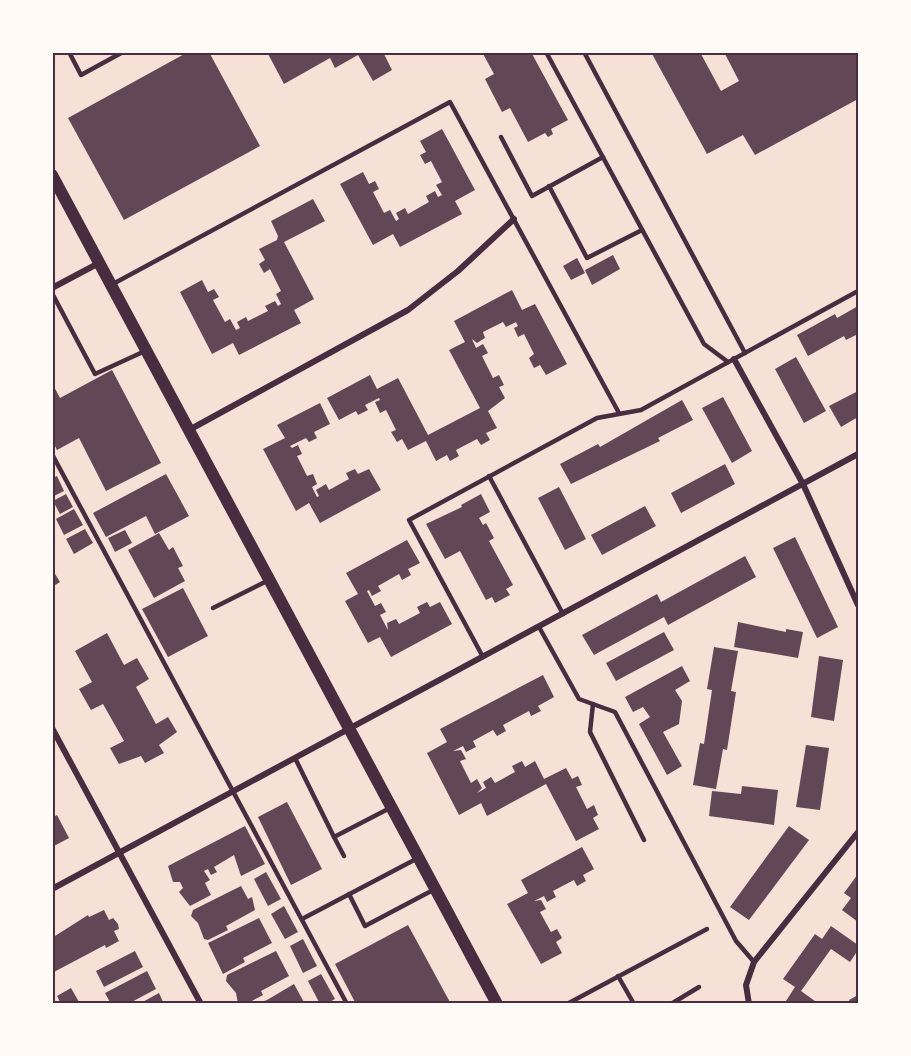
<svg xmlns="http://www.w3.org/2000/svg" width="911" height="1056" viewBox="0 0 911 1056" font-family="'Nunito Sans',sans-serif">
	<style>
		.building { fill: #644757 }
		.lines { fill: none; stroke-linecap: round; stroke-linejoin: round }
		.service { stroke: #4a2c40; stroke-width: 4.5 }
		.minor { stroke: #4a2c40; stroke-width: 6 }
		.secondary { stroke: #4a2c40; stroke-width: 12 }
		.neatline { fill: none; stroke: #4a2c40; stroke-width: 2 }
	</style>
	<rect width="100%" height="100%" fill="#f7e1d7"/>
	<!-- building -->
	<g class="building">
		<path d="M188,52H209L260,146L124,220L68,118Z"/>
		<path d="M267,52H383L392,70L373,81L358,55L335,68L330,58L284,84Z"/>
		<path d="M482,52H531L568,120L551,129L553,134L548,137L545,133L528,142L510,108L502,112L485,79L494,74Z"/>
		<path d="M651,52H704L701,54L721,91L739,81L724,52H858V99L755,155L743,135L707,154Z"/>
		<path d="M442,129L475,190L455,201L462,214L400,247L393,234L373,245L340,184L363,172L369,184L375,181L379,189L373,192L384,213L390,210L396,221L399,219L396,213L405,208L408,214L429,202L426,196L435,191L438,197L442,195L436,185L442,182L431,161L425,164L420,155L426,152L420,141Z"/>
		<path d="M313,199L325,221L284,242L314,299L294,310L301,323L239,355L233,343L212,354L180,292L202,280L208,292L214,289L219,297L213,300L225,322L230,319L236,330L240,328L237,322L246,317L248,321L268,311L265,306L275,301L278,306L281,304L276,294L281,291L270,269L264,273L259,264L265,260L259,249L277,240L278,236L271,221Z"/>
		<path d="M613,255L620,269L592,285L585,270Z"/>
		<path d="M577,258L585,273L571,280L563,266Z"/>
		<path d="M512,290L522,310L535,304L567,364L546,375L540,365L534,368L529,358L534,354L524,334L518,337L514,328L518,326L511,313L516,322L506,327L503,322L483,332L485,338L477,343L472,339L476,348L483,344L488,353L482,356L493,378L499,375L504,385L499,387L505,398L488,411L497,428L486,433L490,440L481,445L477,439L456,450L459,456L450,461L447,455L436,461L426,441L408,450L402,439L397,442L391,432L396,430L386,410L380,413L375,402L380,400L379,398L365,405L368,410L358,415L356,411L339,420L327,398L370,375L377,389L398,378L428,435L480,408L449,350L465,342L454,321Z"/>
		<path d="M858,306V334L846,340L844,336L808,356L797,335L835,314L837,318Z"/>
		<path d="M796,357L826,411L804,423L775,369Z"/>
		<path d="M112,370L161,463L106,491L79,438L57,450L52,440V383L60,398Z"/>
		<path d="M858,391V417L841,427L829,406Z"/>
		<path d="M723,397L752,451L732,463L702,408Z"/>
		<path d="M682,400L693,420L658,438L660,441L571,484L560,464L598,444L600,447Z"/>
		<path d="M320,403L330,424L314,432L317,438L309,442L306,438L290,446L292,448L298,445L302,454L297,456L307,476L313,474L317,484L312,487L317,497L319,496L316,490L326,484L329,490L349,479L346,473L355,469L358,474L369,469L381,490L320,523L309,503L296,511L263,449L285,438L277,425Z"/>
		<path d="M725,464L735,484L681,513L671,493Z"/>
		<path d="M166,474L189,516L155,534L146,516L106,537L93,513Z"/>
		<path d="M57,476L64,491L52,497V478Z"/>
		<path d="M559,487L586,539L565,550L538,498Z"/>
		<path d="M66,494L73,507L60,514L53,501Z"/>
		<path d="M481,494L490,512L479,518L483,525L486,523L494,538L489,541L513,585L506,589L510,595L495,603L492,597L486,600L460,551L445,559L426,524L462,507L461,505Z"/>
		<path d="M645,506L656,526L602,555L591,535Z"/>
		<path d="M74,509L83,525L64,535L56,519Z"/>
		<path d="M85,529L93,543L74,554L66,539Z"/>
		<path d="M125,530L132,543L115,552L108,538Z"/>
		<path d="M159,533L169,550L173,547L183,566L178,568L185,581L154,598L128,550Z"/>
		<path d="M795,537L838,627L817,638L773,548Z"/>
		<path d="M407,540L420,563L408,569L411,575L402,580L399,574L378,586L381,591L372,596L369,590L367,591L375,606L381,603L386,612L380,615L388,630L387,623L396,619L399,624L420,613L417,607L427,602L430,607L440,602L452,624L391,657L380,637L368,643L345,601L358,594L346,573Z"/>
		<path d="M745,556L756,577L668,625L664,617L594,655L582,635L657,594L661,602Z"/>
		<path d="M52,569L60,582L52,587Z"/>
		<path d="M183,588L208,636L168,657L142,609Z"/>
		<path d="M738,622L786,632V629L803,632L798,658L734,647Z"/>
		<path d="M664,632L674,650L616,681L606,663Z"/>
		<path d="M107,633L124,665L137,658L149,679L136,687L156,724L168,717L177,732L159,745L164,753L145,763L141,756L119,764L110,748L124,741L103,704L91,710L79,689L92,682L75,651Z"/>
		<path d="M714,647L738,651L731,691L736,692L727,750L723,749L716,789L693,785L700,743L704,744L712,690L707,689Z"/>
		<path d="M819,656L843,660L834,721L811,717Z"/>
		<path d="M682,666L690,681L675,690L682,701L679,724L663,732L682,766L667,775L639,724L650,717L643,707L633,712L625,697Z"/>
		<path d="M543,675L554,697L538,706L541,711L531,716L529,711L503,725L506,731L497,736L493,730L473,741L476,747L466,752L463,746L453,751L461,750L466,759L460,761L471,783L477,779L482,788L477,793L486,788L483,782L491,777L495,783L515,772L512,766L522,761L525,767L535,761L544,779L566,768L572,779L578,776L582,785L576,787L587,809L594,805L598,815L593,818L599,829L576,841L546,784L487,816L481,803L459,815L427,753L447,742L440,729Z"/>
		<path d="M806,745L829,748L820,810L796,807Z"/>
		<path d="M742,786L778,790L774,825L709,816L712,791L741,794Z"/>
		<path d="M287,802L322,869L291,885L258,817Z"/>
		<path d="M57,815L69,838L52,847V818Z"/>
		<path d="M245,826L265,864L241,876L234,855L214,867L217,872L211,875L208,869L204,871L210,880L205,883L211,895L190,906L179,892L183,888L180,882H173L168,866Z"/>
		<path d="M789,826L809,840L749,920L730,907Z"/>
		<path d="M582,847L594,869L583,875L586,881L577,886L574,880L553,891L556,897L547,902L544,896L534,901L541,900L546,909L540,912L551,932L557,929L562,938L556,942L562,953L541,964L507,904L528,893L521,880Z"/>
		<path d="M266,872L281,899L268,906L254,879Z"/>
		<path d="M858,874V922L842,910L851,898L844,893Z"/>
		<path d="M241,886L248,899L252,897L255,910L226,926L228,930L208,940L204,939L198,923L191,916L193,910Z"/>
		<path d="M284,906L298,932L285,939L271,914Z"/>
		<path d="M104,910L109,920L113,918L118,924L119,929L114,931L119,941L106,948L105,945L52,973V932L55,936L88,915L89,917Z"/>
		<path d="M259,918L272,943L243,958L245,962L223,974L208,943Z"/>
		<path d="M408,925L451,1004H356L335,964Z"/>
		<path d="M831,926L858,945V950L850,962L831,949L801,991L819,1004H784L795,987L783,979L815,934L822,939Z"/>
		<path d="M303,939L317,966L303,973L290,946Z"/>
		<path d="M135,951L143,967L104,987L96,971Z"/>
		<path d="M276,951L289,976L261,991L263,995L246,1004H238L236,993L226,981L227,975Z"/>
		<path d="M147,971L156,989L128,1004H111L105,993Z"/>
		<path d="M321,974L335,999L326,1004H320L308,981Z"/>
		<path d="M294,984L305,1004H255L267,1000Z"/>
		<path d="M71,988L79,1002L61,1004L57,996Z"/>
		<path d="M159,993L164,1004H139Z"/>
		<path d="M858,995V1004H851L849,1000Z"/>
	</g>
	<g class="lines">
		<!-- service -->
		<g class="service">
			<path d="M69,52L81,75L123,52"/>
			<path d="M546,52L704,344L728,362"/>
			<path d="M584,52L745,353"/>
			<path d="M501,137L532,196L603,157"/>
			<path d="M549,186L587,258L642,230"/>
			<path d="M111,285L450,102L619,413"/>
			<path d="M52,293L95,374L145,351"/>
			<path d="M52,454L347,1004"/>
			<path d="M489,476L563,614"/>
			<path d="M213,608L269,580"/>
			<path d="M539,627L579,699L615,712L736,941L754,962"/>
			<path d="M483,657L409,520L597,418L641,410L858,291"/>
			<path d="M593,704L590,732L644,840"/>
			<path d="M295,758L334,837L390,808"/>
			<path d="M334,837L344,856"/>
			<path d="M349,894L365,926L435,889"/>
			<path d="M302,919L418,858"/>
			<path d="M618,976L634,1004"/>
			<path d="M567,1004L707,929"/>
			<path d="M671,1004L699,987"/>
		</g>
		<!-- minor -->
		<g class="minor">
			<path d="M52,288L99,263"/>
			<path d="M734,359L803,484L858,605"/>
			<path d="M189,430L408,310L458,271L514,219"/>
			<path d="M52,728L201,1004"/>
			<path d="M52,889L858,454"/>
			<path d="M749,1004L746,985L754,962L858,832"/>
		</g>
		<!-- secondary -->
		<path class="secondary" d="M52,175L497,1004"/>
	</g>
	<!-- border -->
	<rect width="911" height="1056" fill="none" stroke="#fffaf5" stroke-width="108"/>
	<rect x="54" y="54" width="803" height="948" class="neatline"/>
</svg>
